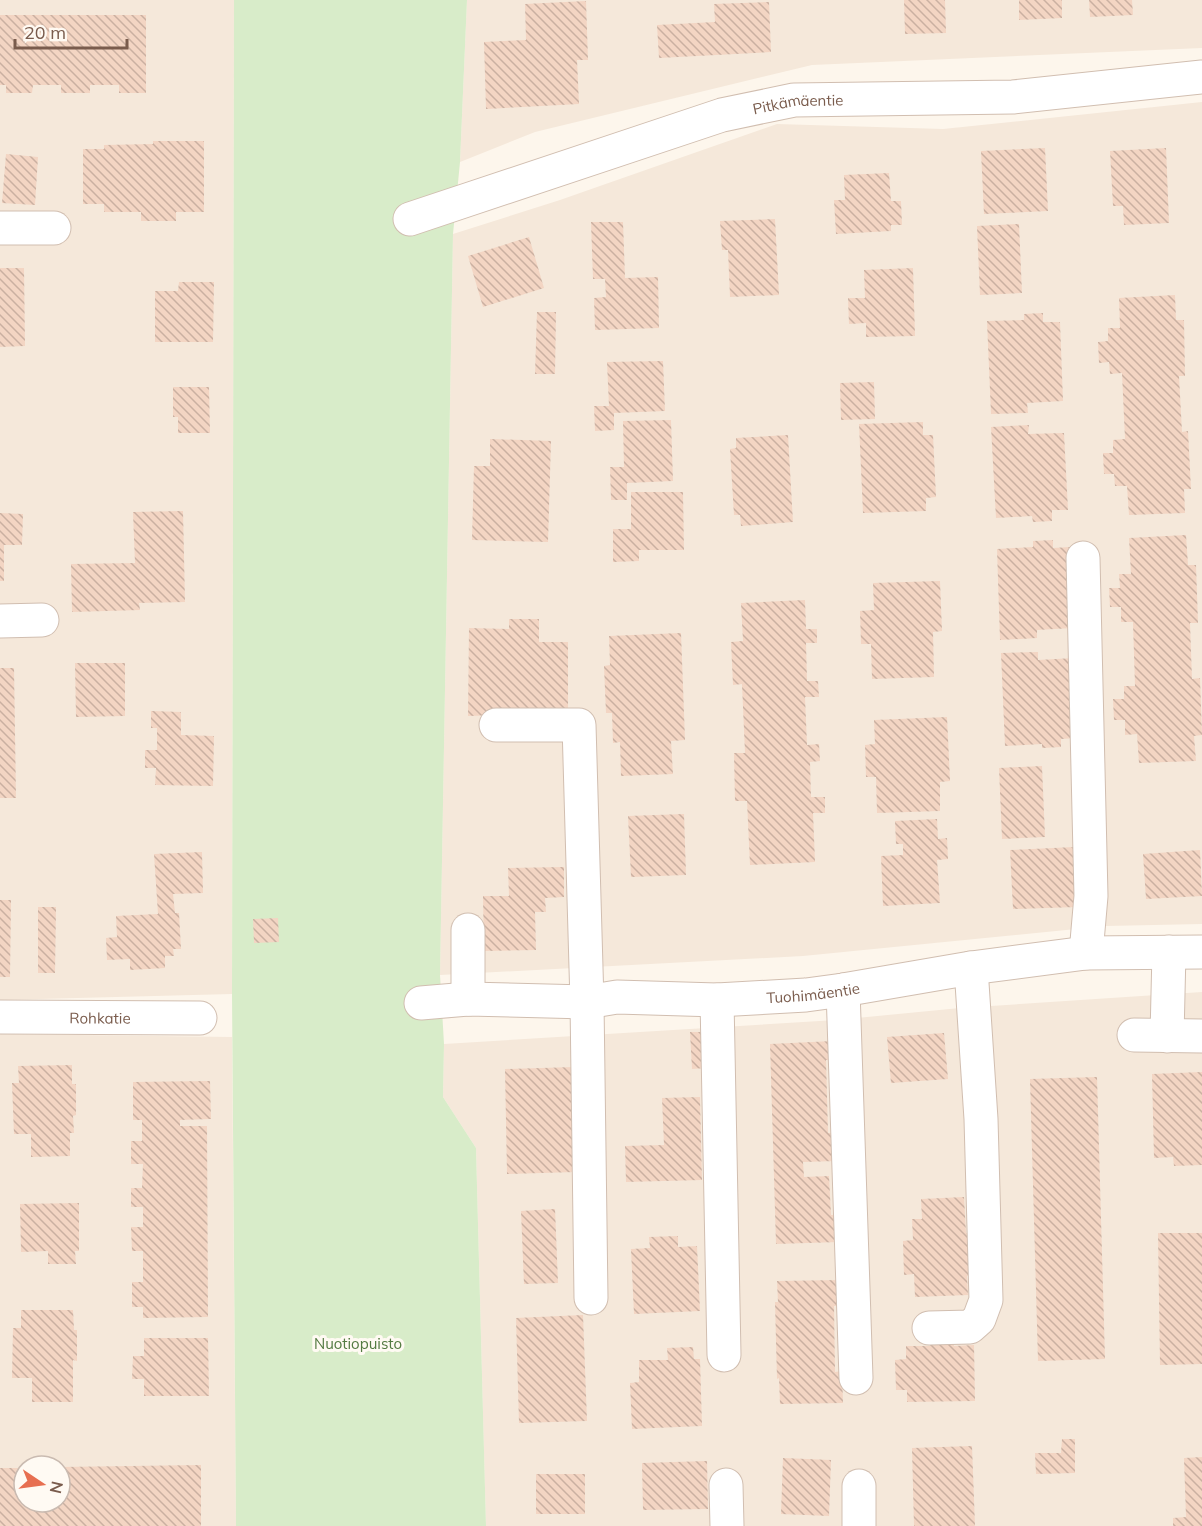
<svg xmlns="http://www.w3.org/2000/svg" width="1202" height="1526" viewBox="0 0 1202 1526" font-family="Mulish,sans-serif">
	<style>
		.residential { fill: #f5e8da; fill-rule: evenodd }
		.park { fill: #d8ecc9 }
		.building { fill: url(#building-back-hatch) }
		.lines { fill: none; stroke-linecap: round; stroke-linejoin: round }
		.minor-casing { stroke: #d1beb0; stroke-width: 35 }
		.minor { stroke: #fff; stroke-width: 33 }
		.labels { text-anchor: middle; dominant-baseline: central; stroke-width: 6; stroke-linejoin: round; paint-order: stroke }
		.street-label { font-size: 15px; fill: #7a5c4d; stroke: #fffaf3 }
		.park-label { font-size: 15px; fill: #537a41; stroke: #fffaf3 }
	</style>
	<defs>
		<pattern id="building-back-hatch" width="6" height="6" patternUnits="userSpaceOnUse" patternTransform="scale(1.5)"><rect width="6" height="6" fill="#f3d5c3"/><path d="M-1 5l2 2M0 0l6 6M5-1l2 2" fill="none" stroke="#cab0a1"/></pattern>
	</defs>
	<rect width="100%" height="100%" fill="#fdf6ec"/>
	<!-- residential -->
	<g class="residential">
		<path d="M0,0H234L232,994L0,1000Z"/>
		<path d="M467,0H1202V48L812,65L535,132L460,162Z"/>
		<path d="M1202,102V924L1106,926L803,956L440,975L453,234L560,200L777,124L943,129Z"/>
		<path d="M1202,992V1526H486L476,1148L443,1097L444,1044L836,1020L960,1008Z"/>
		<path d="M0,1034L232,1037L236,1526H0ZM24,1466H60V1502H24Z"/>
	</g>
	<!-- park -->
	<path class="park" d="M234,0H467L460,162L453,234L440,975L444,1044L443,1097L476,1148L486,1526H236L232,994Z"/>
	<!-- building -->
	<g class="building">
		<path d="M904,0H945L946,33L905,34Z"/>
		<path d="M1019,0H1062V18L1019,20Z"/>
		<path d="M1089,0H1132L1133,15L1090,17Z"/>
		<path d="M586,1L588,60H577L579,104L486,109L484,42L526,40L525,4Z"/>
		<path d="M769,2L771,52L659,58L657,25L715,22L714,4Z"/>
		<path d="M0,15H146V93H119V85H90V93H61V85H33L32,93H6V85H0Z"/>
		<path d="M153,141H204V212H176V221H141V212H104V204H83V149H104V145L153,144Z"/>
		<path d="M1045,148L1048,211L984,214L981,151Z"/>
		<path d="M1166,148L1169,223L1124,225L1123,206H1113L1110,151Z"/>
		<path d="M6,154L38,157L35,205L2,203Z"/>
		<path d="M889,173L891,201H901L902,225H891V231L836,234L834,200H845L844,175Z"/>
		<path d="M775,219L779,295L730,297L728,250H722L720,221Z"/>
		<path d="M591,222H623L625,278L658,277L659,328L595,330L594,298L606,297L605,279H593Z"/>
		<path d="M1019,224L1022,293L980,295L977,226Z"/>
		<path d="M529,237L544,288L483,307L468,256Z"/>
		<path d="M0,268H24L25,346L0,347Z"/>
		<path d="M913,268L915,336L866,337V323L849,324L848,298H865L864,270Z"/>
		<path d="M179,282H214L213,342H155V291H178Z"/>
		<path d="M1175,295L1176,320H1184L1185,376H1179L1182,432L1188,431L1191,489H1184L1185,513L1129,515L1127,486H1115L1114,474H1104L1103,453H1113V440L1125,439L1122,373L1110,374L1109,362L1099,363L1098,342L1108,341V328H1120L1119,298Z"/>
		<path d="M537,312H556L555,374H535Z"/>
		<path d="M1043,313V322H1060L1063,401L1027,403L1028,413L991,414L987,321L1024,320V314Z"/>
		<path d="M663,361L665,411L614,413V430L595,431L594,406H609L607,362Z"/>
		<path d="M874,382L875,419L841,420L840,383Z"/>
		<path d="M173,387H209L210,433H178V417H173Z"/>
		<path d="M671,420L673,481L627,483V500H611L610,467H624L623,421Z"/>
		<path d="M923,422V435H933L936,497L926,498V511L863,513L859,424Z"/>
		<path d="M1029,425L1028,434L1064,433L1068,510H1052V521L1033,522L1032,516L996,518L991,427Z"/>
		<path d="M788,435L793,522L741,526L740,515H734L730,449L736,448V438Z"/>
		<path d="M490,439L551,441L548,542L472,540L474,466H490Z"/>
		<path d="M631,492H683L684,550H639V561L613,562V529H631Z"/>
		<path d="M183,511L185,602L139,603L140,610L72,612L71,564L135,563L133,512Z"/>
		<path d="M0,513L23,514L22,545H4V581H0Z"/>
		<path d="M1186,535L1188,565H1196L1198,623H1190L1192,679L1200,678L1202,735L1194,736L1196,761L1139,763L1137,734L1125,735V720H1114L1113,699H1124V686H1135L1133,622H1121V607H1110L1109,588H1120L1119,574H1131L1129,538Z"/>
		<path d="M1053,540V548L1070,547L1073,628L1037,630V638L1000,640L997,549L1033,547V541Z"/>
		<path d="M940,581L942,631L933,632L934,677L872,679L871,644H861L860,611L874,610L873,583Z"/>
		<path d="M805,600L806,629H817V643H806L807,681H818L819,697H805L807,745L819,744L820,761L810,762L811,797H825V813H813L815,862L750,865L747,801H735L734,753H745L742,684L733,685L731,642L743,641L741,603Z"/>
		<path d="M509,619H539V642H568V713L468,716L469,628L509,629Z"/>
		<path d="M681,633L685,740L671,741L673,774L621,776L620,742L613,743L612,713H606L604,666L610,665L609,636Z"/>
		<path d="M1038,652V660L1074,658L1077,738L1061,739V747L1042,748V744L1005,746L1001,653Z"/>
		<path d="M75,663H125V716L76,717Z"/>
		<path d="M0,668H14L16,798H0Z"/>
		<path d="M151,711L181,712V735L214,736L213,786L155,785L156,768H145V750H157V728H151Z"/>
		<path d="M947,717L950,781L940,782V811L877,813L876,777H866L865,745L875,744L874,720Z"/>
		<path d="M1042,766L1045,837L1002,839L999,768Z"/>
		<path d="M684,814L686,875L631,877L628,816Z"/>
		<path d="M937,819L938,839L947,838L948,859L937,860L940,903L883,906L881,856L903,855V844H896L895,821Z"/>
		<path d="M1074,847L1077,907L1013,909L1010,850Z"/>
		<path d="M1200,850L1202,896L1146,899L1143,854Z"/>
		<path d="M202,852L203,893L173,894L175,913H179L181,949H173L174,956H165V968L130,970V959L107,960L106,938L117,937L116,916L158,914L154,854Z"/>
		<path d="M564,867V897L545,898L546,912H535L536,950L484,951L483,896H509L508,868Z"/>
		<path d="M0,900H11L10,977H0Z"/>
		<path d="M38,907H56L55,973H38Z"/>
		<path d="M278,918L279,942L254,943L253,919Z"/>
		<path d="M690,1032H705L706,1068L692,1069Z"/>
		<path d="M944,1033L948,1079L891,1083L887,1037Z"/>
		<path d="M833,1041L834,1060H826L828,1133H836L837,1161L803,1162L804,1177L829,1176L831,1215H839V1242L776,1244L770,1044Z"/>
		<path d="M72,1065V1084H76V1115L73,1116L74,1133H70V1156L31,1157V1134H14L12,1083H19L18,1066Z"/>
		<path d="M574,1067L576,1172L507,1174L505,1069Z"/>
		<path d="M1202,1072V1165L1174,1166L1173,1157L1154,1158L1152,1074Z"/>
		<path d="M1097,1077L1105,1359L1038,1361L1030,1079Z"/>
		<path d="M210,1081L211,1119L180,1120V1126H207L208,1317L143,1318V1307H132V1282H143V1251H132L131,1227H143V1207H131V1188H142L143,1164H131V1141H142V1120H133V1082Z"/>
		<path d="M700,1097L702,1180L626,1182L625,1146L664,1145L662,1098Z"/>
		<path d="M964,1197L966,1233L974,1232L976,1275L967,1276L968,1295L915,1297L914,1274L904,1275L903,1241L913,1240L912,1219H922L921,1199Z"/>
		<path d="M79,1203V1251H75L76,1264H48V1251L21,1252L20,1204Z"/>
		<path d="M555,1209L558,1283L524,1284L521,1211Z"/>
		<path d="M1158,1233H1202V1364L1160,1365Z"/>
		<path d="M678,1236V1247L697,1246L700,1311L634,1314L631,1249L650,1248L649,1237Z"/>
		<path d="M841,1280V1306H834L835,1372L842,1371L843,1403L780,1404L779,1378L777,1379L775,1302H778L777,1281Z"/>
		<path d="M21,1310H73L74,1330H77V1361L73,1360V1402H32V1378H12L13,1328H21Z"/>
		<path d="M583,1315L587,1421L519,1423L516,1318Z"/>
		<path d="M144,1338H208L209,1396H144V1379H132L133,1356H144Z"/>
		<path d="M930,1341H954V1346L974,1345L975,1401L907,1402V1390H896L895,1360L906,1359V1346H930Z"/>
		<path d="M693,1347L694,1359H700L702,1426L632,1429L630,1383L639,1382V1360H668L667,1348Z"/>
		<path d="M1062,1439H1075V1473L1036,1474L1035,1453H1061Z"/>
		<path d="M972,1446L975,1526H914L912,1448Z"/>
		<path d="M1202,1457V1526H1173V1518L1186,1517L1184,1458Z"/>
		<path d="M783,1458L831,1460L829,1516L781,1514Z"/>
		<path d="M707,1461L708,1509L643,1510L642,1463Z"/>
		<path d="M201,1465V1526H0V1468H24V1502H60V1467Z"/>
		<rect x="536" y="1474" width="49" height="40"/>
	</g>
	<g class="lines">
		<!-- minor casing -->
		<g class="minor-casing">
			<g id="minor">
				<path id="s1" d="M410,219L722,115L794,100L1013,97L1202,77"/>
				<path d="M0,228H54"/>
				<path d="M1083,558L1091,896L1086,953"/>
				<path d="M0,621L42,620"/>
				<path d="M496,725H579L587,1002L591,1298"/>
				<path d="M843,990L856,1378"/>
				<path d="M468,999V930"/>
				<path d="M717,1000L724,1355"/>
				<path id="s2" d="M421,1003L468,999L587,1002L617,997L717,1000L806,995L843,990L971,968L1086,953L1202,952"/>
				<path id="s3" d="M0,1017L200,1018"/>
				<path d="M1134,1035L1202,1036"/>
				<path d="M1167,1036L1169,952"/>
				<path d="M929,1328L970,1327L979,1319L986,1300L981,1119L971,968"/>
				<path d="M726,1485L727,1526"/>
				<path d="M859,1486V1526"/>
			</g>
		</g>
		<!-- minor -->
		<use href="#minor" class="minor"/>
	</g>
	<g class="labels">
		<!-- street labels -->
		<g class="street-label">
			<text stroke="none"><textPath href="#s1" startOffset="406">Pitkämäentie</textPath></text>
			<text stroke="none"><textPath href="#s2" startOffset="393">Tuohimäentie</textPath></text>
			<text stroke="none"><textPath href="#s3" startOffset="100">Rohkatie</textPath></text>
		</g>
		<!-- park labels -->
		<g class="park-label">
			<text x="358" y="1343">Nuotiopuisto</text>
		</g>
	</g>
	<!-- north arrow -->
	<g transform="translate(42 1484) rotate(103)"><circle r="28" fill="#fffaf3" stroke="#cabbb1" stroke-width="1.5"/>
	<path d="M0-4.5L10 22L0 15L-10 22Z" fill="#e76f51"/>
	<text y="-9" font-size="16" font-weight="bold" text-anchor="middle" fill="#7a5c4d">N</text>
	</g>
	<!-- scale -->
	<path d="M15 39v9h112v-9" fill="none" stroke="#7a5c4d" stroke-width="3"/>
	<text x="24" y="39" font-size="18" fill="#7a5c4d" stroke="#fffaf3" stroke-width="4.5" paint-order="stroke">20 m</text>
</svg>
